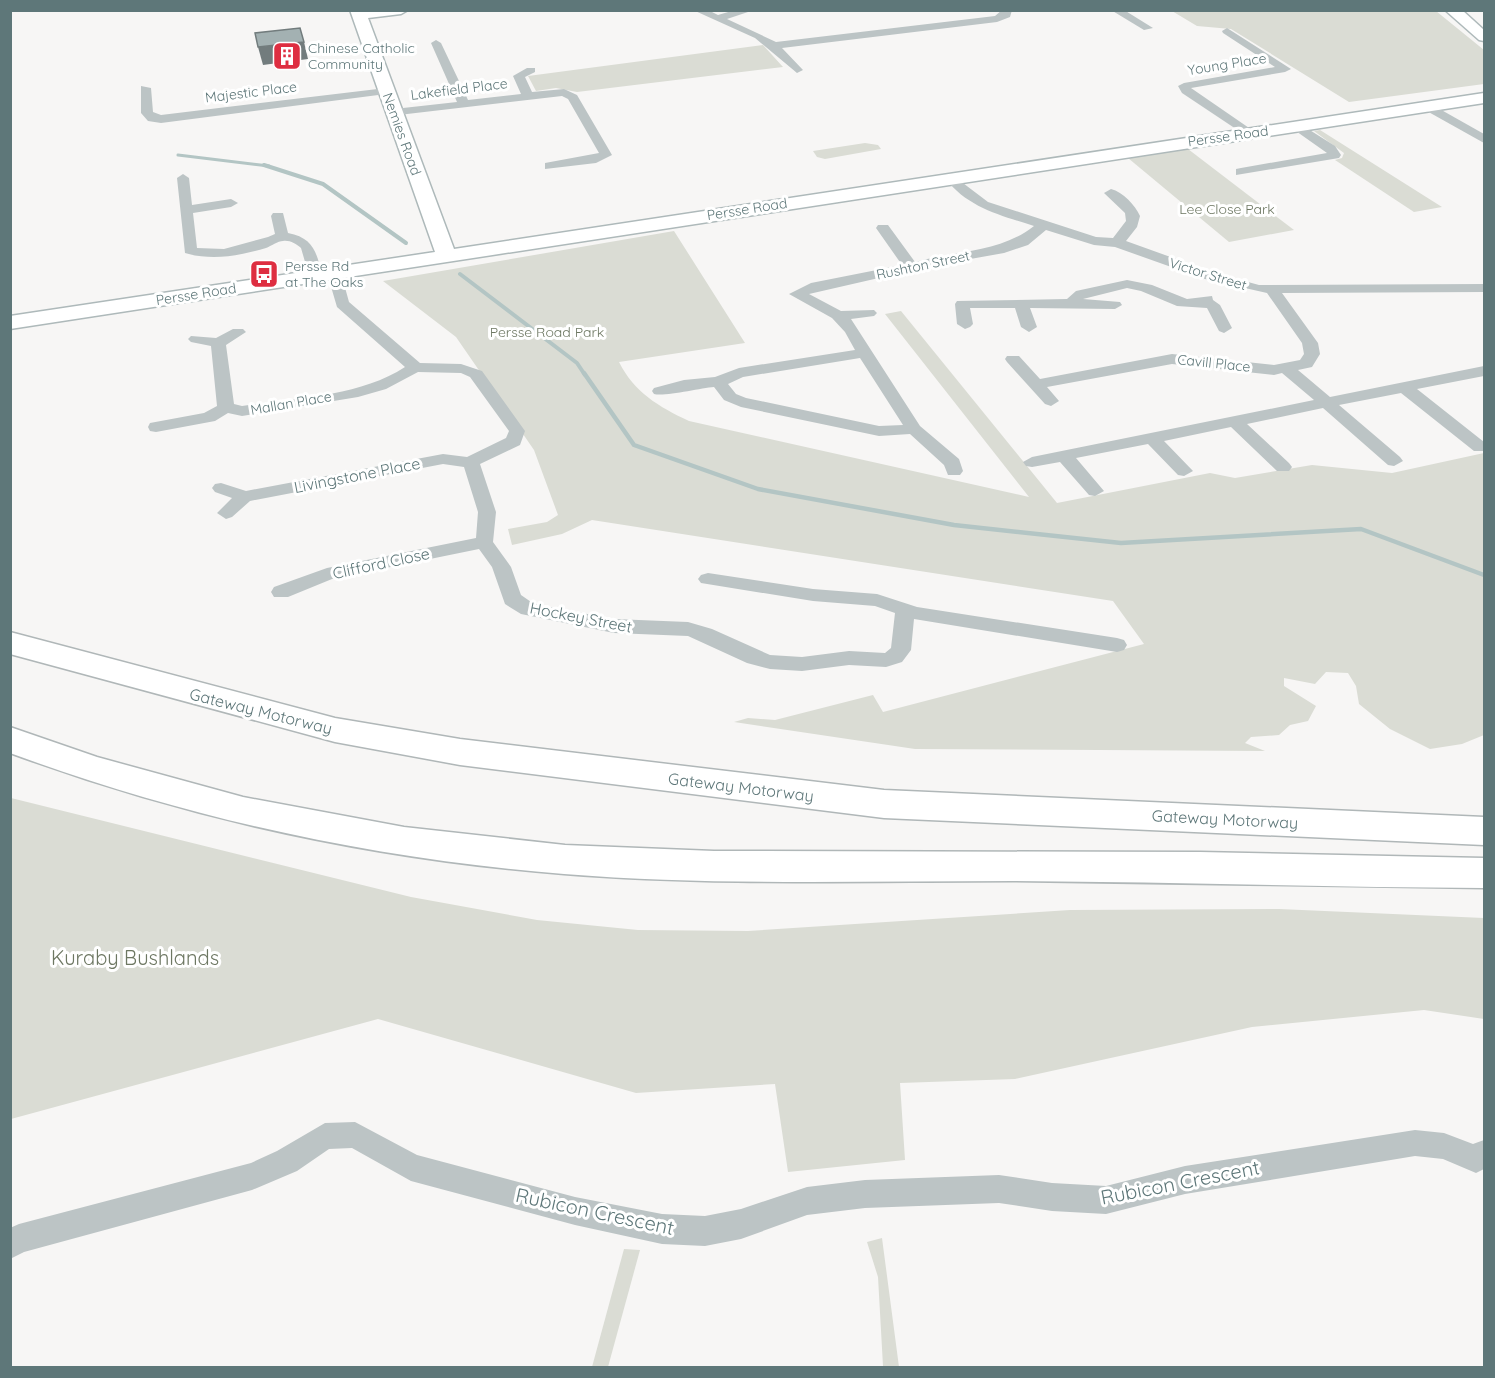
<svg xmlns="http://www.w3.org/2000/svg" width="1495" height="1378" viewBox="0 0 1495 1378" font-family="Quicksand,sans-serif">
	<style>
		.green { fill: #dadcd4 }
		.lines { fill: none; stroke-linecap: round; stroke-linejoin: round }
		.stream-far2 { stroke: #b3c5c4; stroke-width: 3 }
		.stream-far1 { stroke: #b3c5c4; stroke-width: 4 }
		.stream { stroke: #b3c5c4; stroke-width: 4.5 }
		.secondary-casing { stroke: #aeb9ba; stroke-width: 3 }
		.highway-casing { stroke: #b0b7b8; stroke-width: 3 }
		.street { fill: #bcc4c5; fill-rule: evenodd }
		.secondary { fill: #fff; fill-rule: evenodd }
		.highway { fill: #fff; fill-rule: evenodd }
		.shaded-wall { fill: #727c7d }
		.building { fill: #a3b1b2; stroke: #727c7d; stroke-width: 1.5 }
		.labels { text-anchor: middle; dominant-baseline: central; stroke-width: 6; stroke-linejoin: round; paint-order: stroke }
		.far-poi-label { font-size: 14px; fill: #5e7779; stroke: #fff; text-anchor: start }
		.far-street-label { font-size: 14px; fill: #5e7779; stroke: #fff }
		.far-park-label { font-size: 14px; fill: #6d7762; stroke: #fff }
		.street-label { font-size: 16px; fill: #5e7779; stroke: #fff }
		.near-park-label { font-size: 20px; fill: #6d7762; stroke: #fff }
		.near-street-label { font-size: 20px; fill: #5e7779; stroke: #fff }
	</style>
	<rect width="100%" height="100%" fill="#f7f6f5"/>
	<!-- green -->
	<g class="green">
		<path d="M1172,11H1436L1484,50V84L1349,102L1231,29L1197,26Z"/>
		<path d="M763,45L783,67L577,92L556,88L536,91L528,76Z"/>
		<path d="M1320,130L1442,207L1414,212L1335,160L1342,158L1344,153L1314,131Z"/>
		<path d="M865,143L878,145L881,149L825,159L817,157L813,151Z"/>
		<path d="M1188,149L1294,230L1229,242L1128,158Z"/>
		<path d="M674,231L745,343L619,362C634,392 659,407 689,421L1029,497L885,314L901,311L1057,503L1210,473L1235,478L1312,465L1392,473L1484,453V735L1462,744L1430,749L1390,729L1359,704L1356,686L1348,673L1326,672L1315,684L1284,678V686L1316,706L1308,721L1290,725L1279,735L1251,737L1245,743L1265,751L915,749L734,722L748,718L775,720L873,695L883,712L1144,644L1113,601L592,520L562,534L512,545L508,529L547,522L558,515L534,450L456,337L383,281Z"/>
		<path d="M11,798L411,897L537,920L638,930L748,931L1070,910L1279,909L1484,918V1019L1424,1010L1252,1027L1015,1079L900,1083L905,1160L788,1172L775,1084L636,1093L378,1019L11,1119Z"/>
		<path d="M882,1238L899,1367L883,1366L878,1277L867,1242Z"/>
		<path d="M624,1249L640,1250L608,1367H592Z"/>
	</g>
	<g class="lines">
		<!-- stream-far2 -->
		<path class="stream-far2" d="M178,155L269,166"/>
		<!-- stream-far1 -->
		<g class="stream-far1">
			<path d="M264,165L323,184L406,243"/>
			<path d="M460,274L577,363L585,375"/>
		</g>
		<!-- stream -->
		<path class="stream" d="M584,373L634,445L758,489L954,525L1121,543L1361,529L1484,575"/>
		<!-- secondary casing -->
		<g class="secondary-casing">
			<g id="secondary">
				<path d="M350,10H408L401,14L368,18L454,249L1484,93V103L10,329V316L435,252Z"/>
				<path d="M1445,10H1462L1484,30V41L1479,40Z"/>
			</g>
		</g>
		<!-- highway casing -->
		<g class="highway-casing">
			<g id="highway">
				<path d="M10,632L335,718L460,739L884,790L1484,817V845L884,818L460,765L335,742L10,654Z"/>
				<path d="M10,727L97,757L243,797L404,827L565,845L714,851L1200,852L1484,858V888C1327,887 1170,882 1013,881C864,881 713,886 564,874C374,859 189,819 10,753Z"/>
			</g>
		</g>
		<!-- street -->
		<g class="street">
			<path d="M693,10H708L718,15L735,10H754L727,19L776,42L995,16L1002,10H1012L1010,17L997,22L782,48L803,70L797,73L755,38Z"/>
			<path d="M1111,10H1124L1153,28L1144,30Z"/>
			<path d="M1227,28L1291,69L1285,72L1191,88L1252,130L1254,133L1248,137L1182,93L1178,86L1184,83L1275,67L1223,33L1222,31Z"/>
			<path d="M436,40L441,43L468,100L521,94L513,76L527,68H535V72L525,77L532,92L564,89L577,95L612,155L596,163L545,169V163L599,153L568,99L562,96L390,116L388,113L394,109L457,102L431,43Z"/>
			<path d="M141,86L151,88L153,112L161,115L386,88L392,91L386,94L161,123L148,121L141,113Z"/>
			<path d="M1429,103L1484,134V143L1425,110L1423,107Z"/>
			<path d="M1297,122L1335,146L1341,155L1339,158L1236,175V169L1241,168L1327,153L1293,129L1291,126Z"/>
			<path d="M183,174L189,178L192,205L231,199L238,203L231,207L193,213L197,248L224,249L268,237L275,234L271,216L273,213H283L288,233C314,238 317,253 322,276L320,279H310L301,248C296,244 290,240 283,241C278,241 271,246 266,248C239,256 212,261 185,253L177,178Z"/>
			<path d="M951,174L988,202L1096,237L1113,238L1126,221L1125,213L1104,193L1111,189C1123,192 1135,205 1140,216L1137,227L1126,241L1215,273L1259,285L1484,284V292L1282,293L1318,343L1320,354L1312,367L1298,370L1330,397L1484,366V376L1417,389L1484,442V451H1474L1401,393L1339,405L1400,457L1403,461L1394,466L1388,465L1323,408L1247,424L1289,463L1292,467L1289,471H1277L1231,427L1164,441L1193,471L1184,476L1178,475L1148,444L1076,458L1104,491L1095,496L1089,495L1060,462L1032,467L1026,466L1023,462L1032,457L1314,400L1282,373L1274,375L1172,364L1047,387L1059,401L1051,406L1045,404L1007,362L1005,359L1007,356H1019L1040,379L1172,354L1274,365L1300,360L1304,354L1302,343L1267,293L1205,279L1115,247L1094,245L1046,230L1028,245L1004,253L931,266L809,294L841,311L874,310L877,313L874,316L851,319L920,426L959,459L963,471L960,475H948L944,465L910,434L879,436L741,407L724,400L714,387C700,388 664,397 654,394L652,391L654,388L684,380L715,377L739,368L855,350L845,332L832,318L789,294L811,283L902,265L876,228L878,225H888L915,262C955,251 1000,253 1034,226C1000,215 968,208 945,178ZM860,358L903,425L879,426L746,398L736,394L728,384L743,377Z"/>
			<path d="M334,269L341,273L349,302L420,363L461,364L482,371L525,431L520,445L480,464L496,512L493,542L511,567L521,595L534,604L614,619L688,622L712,629L770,655L802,657L849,651L885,653L891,648L895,613L875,606L813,601L701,583L698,579L701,575L708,573L813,589L877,594L917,607L1117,638L1124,640L1127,645L1124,650L1117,652L914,619L911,650L902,662L886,667L849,665L802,671L770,669L747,663L688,636L614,633L521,614L505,604L492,567L479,549L332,579L288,597H274L271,592L274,587L327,568L476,538L478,512L464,467L443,464L250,501L232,517L226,519L217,513L232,498L215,492L212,488L215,484L221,483L246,491L443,454L467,457L506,438L509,431L470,377L461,373L418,372L386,389L358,397L242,416L228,413L215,421L156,432L150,431L148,427L150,423L204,413L217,406L211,346L191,342L188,339L191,336L216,338L233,329H243L246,332L226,345L234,404L242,406C295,398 359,397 405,367L337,307L327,273Z"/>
			<path d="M1127,280L1152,285L1187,299L1212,296L1213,300L1220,305L1232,328L1224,333L1219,331L1207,308L1177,306L1141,291L1127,288L1083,299L1120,302L1122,305L1115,309L1030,308L1037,327L1029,332L1021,327L1015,308H970L973,324L970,327L965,329L957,324L955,304L957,301L1067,299L1076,291Z"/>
			<path d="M355,1122L417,1155L575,1197L662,1214L705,1216L741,1209L807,1187L865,1180L999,1175L1052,1183L1106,1186L1185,1166L1415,1130L1444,1133L1473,1144L1484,1140V1169L1476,1173L1443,1159L1415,1156L1185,1194L1106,1214L1052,1211L999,1203L865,1208L807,1215L741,1239L705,1246L662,1244L575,1225L411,1181L352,1148L329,1149L297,1171L252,1190L24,1252L10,1259V1228L19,1224L251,1163L277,1151L325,1123Z"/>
		</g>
		<!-- secondary -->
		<use href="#secondary" class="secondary"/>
		<!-- highway -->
		<use href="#highway" class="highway"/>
	</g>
	<!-- shaded-wall -->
	<path class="shaded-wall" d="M304,42L308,59L263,65L258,47Z"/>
	<!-- building -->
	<path class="building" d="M300,28L304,42L258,47L255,33Z"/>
	<!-- icons -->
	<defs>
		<g id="building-square" transform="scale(1.5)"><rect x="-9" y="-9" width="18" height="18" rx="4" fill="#de2e41" stroke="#fff"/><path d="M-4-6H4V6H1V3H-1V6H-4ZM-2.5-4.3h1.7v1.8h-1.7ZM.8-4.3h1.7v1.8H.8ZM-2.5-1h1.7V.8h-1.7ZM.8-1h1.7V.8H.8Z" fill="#fff"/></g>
		<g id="bus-square" transform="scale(1.5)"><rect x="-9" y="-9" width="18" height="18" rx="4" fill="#de2e41" stroke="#fff"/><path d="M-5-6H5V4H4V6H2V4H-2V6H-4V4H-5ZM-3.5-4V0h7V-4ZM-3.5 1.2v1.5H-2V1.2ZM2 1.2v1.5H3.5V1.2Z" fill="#fff"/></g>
	</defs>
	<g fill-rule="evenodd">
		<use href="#building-square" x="287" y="56"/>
		<use href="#bus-square" x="264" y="274"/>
	</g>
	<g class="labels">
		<!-- far-poi labels -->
		<g class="far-poi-label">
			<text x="308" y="48">Chinese Catholic<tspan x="308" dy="16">Community</tspan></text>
			<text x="285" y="266">Persse Rd<tspan x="285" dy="16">at The Oaks</tspan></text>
		</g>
		<!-- far-street labels -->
		<g class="far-street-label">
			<text transform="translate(1227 64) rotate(-9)">Young Place</text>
			<text transform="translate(459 89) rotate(-7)">Lakefield Place</text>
			<text transform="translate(251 92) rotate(-7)">Majestic Place</text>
			<text transform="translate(402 134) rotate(70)">Nemies Road</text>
			<text transform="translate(1228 136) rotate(-8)">Persse Road</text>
			<text transform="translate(747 209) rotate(-9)">Persse Road</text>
			<text transform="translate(923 265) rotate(-12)">Rushton Street</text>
			<text transform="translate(1208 274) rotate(17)">Victor Street</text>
			<text transform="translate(196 294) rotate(-9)">Persse Road</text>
			<text transform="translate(1214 363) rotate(6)">Cavill Place</text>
			<text transform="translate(291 403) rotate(-10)">Mallan Place</text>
		</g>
		<!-- far-park labels -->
		<g class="far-park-label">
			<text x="1227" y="209">Lee Close Park</text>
			<text x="547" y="332">Persse Road Park</text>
		</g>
		<!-- street labels -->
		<g class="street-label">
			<text transform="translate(357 475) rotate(-11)">Livingstone Place</text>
			<text transform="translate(381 563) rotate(-12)">Clifford Close</text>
			<text transform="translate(581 617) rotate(11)">Hockey Street</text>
			<text transform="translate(261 711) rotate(14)">Gateway Motorway</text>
			<text transform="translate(741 787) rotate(7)">Gateway Motorway</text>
			<text transform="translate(1225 819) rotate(3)">Gateway Motorway</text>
		</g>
		<!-- near-park labels -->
		<g class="near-park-label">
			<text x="135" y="957">Kuraby Bushlands</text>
		</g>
		<!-- near-street labels -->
		<g class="near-street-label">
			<text transform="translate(1180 1182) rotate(-11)">Rubicon Crescent</text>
			<text transform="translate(595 1211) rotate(12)">Rubicon Crescent</text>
		</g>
	</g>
	<!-- border -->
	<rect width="1495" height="1378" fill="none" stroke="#5e7779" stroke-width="24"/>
</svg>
